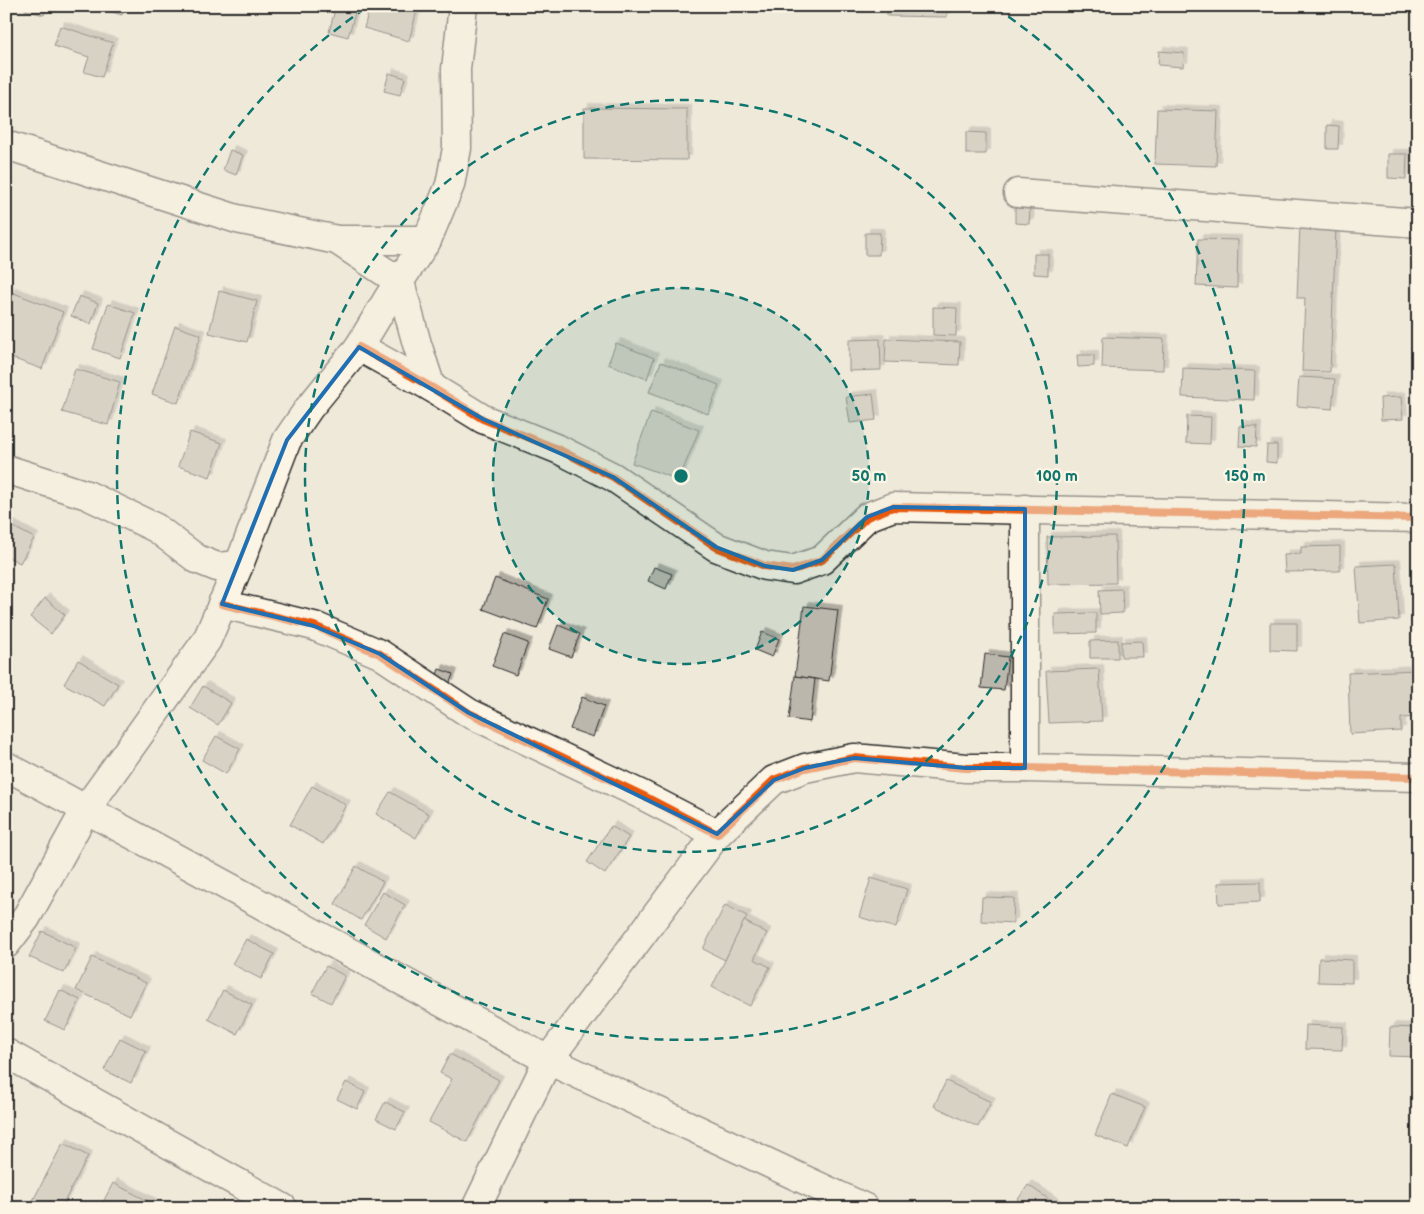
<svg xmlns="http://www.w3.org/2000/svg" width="1424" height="1214" viewBox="0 0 1424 1214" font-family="'Balsamiq Sans',sans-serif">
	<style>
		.building { fill: #bcb7ac; stroke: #2b2b2b; filter: url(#shadow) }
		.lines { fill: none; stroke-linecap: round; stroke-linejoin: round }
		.minor-casing { stroke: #2b2b2b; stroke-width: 31 }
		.minor { stroke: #fcf5e5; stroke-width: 28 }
		.cycleway-casing { stroke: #fcf5e5; stroke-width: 11 }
		.cycleway { stroke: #e8590c; stroke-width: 8 }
		.marked { fill: none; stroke: #1f6fb2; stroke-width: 4; stroke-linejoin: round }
		.ring { fill: none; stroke: #0f766e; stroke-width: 2.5; stroke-dasharray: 9 6 }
		.centre { fill: #0f766e; stroke: #fcf5e5; stroke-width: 2.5 }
		.ring-label { font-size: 15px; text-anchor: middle; font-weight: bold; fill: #0f766e; stroke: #fcf5e5; stroke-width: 4.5; stroke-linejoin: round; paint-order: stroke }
	</style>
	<defs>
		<filter id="shadow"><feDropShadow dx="4.5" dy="-4.5" stdDeviation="0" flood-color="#0004"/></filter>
	</defs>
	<rect width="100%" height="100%" fill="#efe9da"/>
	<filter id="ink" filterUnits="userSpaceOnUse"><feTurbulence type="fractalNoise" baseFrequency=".02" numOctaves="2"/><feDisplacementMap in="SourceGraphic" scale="10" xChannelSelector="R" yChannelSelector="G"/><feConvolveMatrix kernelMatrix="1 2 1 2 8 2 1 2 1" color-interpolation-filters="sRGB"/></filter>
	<g filter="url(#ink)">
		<!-- building -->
		<g class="building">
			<path d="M26,6H47L44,15L25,10Z"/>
			<path d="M111,6H124L122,15L109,11Z"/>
			<path d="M336,6H343L356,10L348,37L329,32Z"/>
			<path d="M370,6H418L409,41L364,28Z"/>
			<path d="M887,6H947V17L887,16Z"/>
			<path d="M1415,6H1418V58H1417Z"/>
			<path d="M60,26L113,43L102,77L84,72L89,57L54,46Z"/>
			<path d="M1159,51L1184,53L1183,67L1158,65Z"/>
			<path d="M389,73L405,78L400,95L384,91Z"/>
			<path d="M584,108L687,109V160L584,159Z"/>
			<path d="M1157,109L1218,111L1216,166L1155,164Z"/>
			<path d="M1327,125L1339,126L1338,149H1327Z"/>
			<path d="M966,132L986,133V154H966Z"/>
			<path d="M230,150L243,155L236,175L223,170Z"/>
			<path d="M1388,154H1407L1406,179L1388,178Z"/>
			<path d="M1015,208L1030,209L1029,224L1015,223Z"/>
			<path d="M1300,225L1336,227L1330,372L1302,371L1305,298H1297Z"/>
			<path d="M865,233H880L879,255H865Z"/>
			<path d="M1198,239L1238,240L1237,288L1196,286Z"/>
			<path d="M1034,254H1048V275L1034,274Z"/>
			<path d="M219,291L257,301L247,342L209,333Z"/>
			<path d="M11,292L63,312L42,369L6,356V304Z"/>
			<path d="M79,296L98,303L91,324L71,316Z"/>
			<path d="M108,304L135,313L120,358L93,349Z"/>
			<path d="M933,307L957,308L956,336L933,335Z"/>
			<path d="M175,326L201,335L178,403L152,394Z"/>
			<path d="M1103,337L1164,339L1163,370L1102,368Z"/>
			<path d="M880,339L881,370L849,371V340Z"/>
			<path d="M886,339L960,342L959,365L885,362Z"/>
			<path d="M616,343L654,358L647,379L608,364Z"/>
			<path d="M1077,355H1094V366L1078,367Z"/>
			<path d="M661,362L719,385L708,414L649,392Z"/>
			<path d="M1183,368L1255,371L1254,400L1182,397Z"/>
			<path d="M75,369L120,382L108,425L62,412Z"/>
			<path d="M1299,377L1335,379L1332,409L1297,406Z"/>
			<path d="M873,394L876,420L850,423L846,397Z"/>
			<path d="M1401,397L1403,419L1381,420L1380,398Z"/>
			<path d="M651,412L699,430L679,480L632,463Z"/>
			<path d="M1187,416L1211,417L1210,444L1186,443Z"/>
			<path d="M1240,426L1257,427L1256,447L1239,446Z"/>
			<path d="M190,432L222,443L210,477L178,466Z"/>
			<path d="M1267,445H1277V463L1266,462Z"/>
			<path d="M6,523L34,538L20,563L6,556Z"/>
			<path d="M1115,536L1116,583L1048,584L1047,537Z"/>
			<path d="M1340,546V571L1285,572L1284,555L1301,554V547Z"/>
			<path d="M1396,564L1399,620L1360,623L1356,566Z"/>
			<path d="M654,567L672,574L666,589L648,581Z"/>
			<path d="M495,578L548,599L537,629L483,609Z"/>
			<path d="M1122,589L1123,613L1100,614L1099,590Z"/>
			<path d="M45,598L65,615L51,634L30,617Z"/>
			<path d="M804,606L838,610L829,681L795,676Z"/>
			<path d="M1096,613V633L1055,634V614Z"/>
			<path d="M1270,623H1297V651L1270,650Z"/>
			<path d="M558,625L580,634L571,657L549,649Z"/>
			<path d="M762,632L779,639L772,657L755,650Z"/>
			<path d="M504,634L528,643L516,675L492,666Z"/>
			<path d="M1118,640V658H1090V641Z"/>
			<path d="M1142,641L1143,657H1121V642Z"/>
			<path d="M985,654L1008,657L1004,690L981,688Z"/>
			<path d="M78,660L118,684L105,706L64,684Z"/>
			<path d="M439,669L453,674L449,685L435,680Z"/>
			<path d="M1099,669L1102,721L1049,723L1046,671Z"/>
			<path d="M1418,670V717L1401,718V731L1350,734L1348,673Z"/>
			<path d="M795,676L815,679L810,722L789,719Z"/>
			<path d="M203,686L231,703L218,725L190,708Z"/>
			<path d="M582,697L604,706L593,737L570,729Z"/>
			<path d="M216,736L240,749L226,774L202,760Z"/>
			<path d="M312,786L346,805L323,844L290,825Z"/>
			<path d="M390,792L429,814L416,838L376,814Z"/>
			<path d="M611,826L629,837L605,874L587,862Z"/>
			<path d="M356,866L383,882L361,920L335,904Z"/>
			<path d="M871,878L907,889L896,928L859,917Z"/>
			<path d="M1260,882V902L1219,904L1218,883Z"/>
			<path d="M383,892L405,905L386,938L364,925Z"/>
			<path d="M982,897L1014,898L1013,923L981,921Z"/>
			<path d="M725,905L747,916L725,960L703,949Z"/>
			<path d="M744,921L767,933L754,959L770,967L750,1006L712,987Z"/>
			<path d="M42,931L76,948L64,973L29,957Z"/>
			<path d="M246,939L274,954L261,979L232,964Z"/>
			<path d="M92,957L146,983L130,1015L76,990Z"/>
			<path d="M1319,958L1352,960V983L1318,982Z"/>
			<path d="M326,966L345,976L331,1003L312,993Z"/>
			<path d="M60,990L80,1000L65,1030L45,1021Z"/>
			<path d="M223,990L252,1005L237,1034L208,1019Z"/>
			<path d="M1306,1025L1343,1027L1342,1050L1305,1049Z"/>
			<path d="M1390,1027L1418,1028V1057L1389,1056Z"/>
			<path d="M120,1038L146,1051L131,1083L104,1070Z"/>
			<path d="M450,1054L499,1080L467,1142L429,1122L452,1079L440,1073Z"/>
			<path d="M946,1081L991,1102L978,1127L934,1106Z"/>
			<path d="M346,1082L365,1092L357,1109L337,1099Z"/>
			<path d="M1112,1094L1145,1107L1128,1148L1095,1135Z"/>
			<path d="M385,1102L405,1112L396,1129L376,1119Z"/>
			<path d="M63,1143L88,1156L61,1208H29Z"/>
			<path d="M113,1183L152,1203L149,1208H100Z"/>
			<path d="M1028,1185L1057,1205L1056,1208H1012Z"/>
		</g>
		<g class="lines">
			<!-- minor casing -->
			<g class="minor-casing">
				<g id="minor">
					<path d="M6,145L237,219L337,240H427"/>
					<path d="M1018,193L1418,223"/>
					<path d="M337,240L400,282L417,344L431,387"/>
					<path d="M359,347L431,387L483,419L560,450L613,477L716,547L765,566L793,570L822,560L867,517L893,507L1418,518"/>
					<path d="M6,469L87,495L156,528L197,559L217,567L239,565"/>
					<path d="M1025,509V768"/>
					<path d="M222,604L314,626L380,654L469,713L642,795L717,834L774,780L805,768L854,758L966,768H1025L1418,777"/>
					<path d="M6,766L548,1060L865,1208"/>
					<path d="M6,944L26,918L86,809L207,640L239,565L287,440L309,408L359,347L389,297L427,240L450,185L457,148L456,69L463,6"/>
					<path d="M6,1053L283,1208"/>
					<path d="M476,1208L548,1060L717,834"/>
				</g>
			</g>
			<!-- minor -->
			<use href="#minor" class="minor"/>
			<!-- cycleway casing -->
			<g class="cycleway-casing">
				<g id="cycleway">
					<path d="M359,347L431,387L483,419L560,450L613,477L716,547L765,566L793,570L822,560L867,517L893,507L1418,518"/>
					<path d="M222,604L314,626L380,654L469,713L642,795L717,834L774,780L805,768L854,758L966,768H1025L1418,777"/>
				</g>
			</g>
			<!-- cycleway -->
			<use href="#cycleway" class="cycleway"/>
		</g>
	</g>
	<!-- marked area -->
	<path d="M0 0H1424V1214H0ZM359,347L483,419L613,477L716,547L765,566L793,570L822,560L867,517L893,507L1025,509V768H966L854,758L805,768L774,780L717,834L469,713L380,654L314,626L222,604L287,440Z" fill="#efe9da" fill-opacity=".55" fill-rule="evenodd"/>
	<path class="marked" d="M359,347L483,419L613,477L716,547L765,566L793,570L822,560L867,517L893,507L1025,509V768H966L854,758L805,768L774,780L717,834L469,713L380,654L314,626L222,604L287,440Z"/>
	<!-- distance rings -->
	<circle cx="681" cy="476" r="188" fill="#0f766e" fill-opacity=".12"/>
	<g class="ring">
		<circle cx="681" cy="476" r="188"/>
		<circle cx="681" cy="476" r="376"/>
		<path d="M996 8A564 564 0 1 1 366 8"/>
	</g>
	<circle cx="681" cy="476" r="8" class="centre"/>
	<g class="ring-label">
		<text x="869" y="481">50 m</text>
		<text x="1057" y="481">100 m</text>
		<text x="1245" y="481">150 m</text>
	</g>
	<!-- margin -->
	<rect width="1424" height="1214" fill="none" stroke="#fcf5e5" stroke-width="25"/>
	<rect x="12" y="12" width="1399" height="1189" fill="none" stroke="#2b2b2b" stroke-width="2" filter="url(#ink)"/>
</svg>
